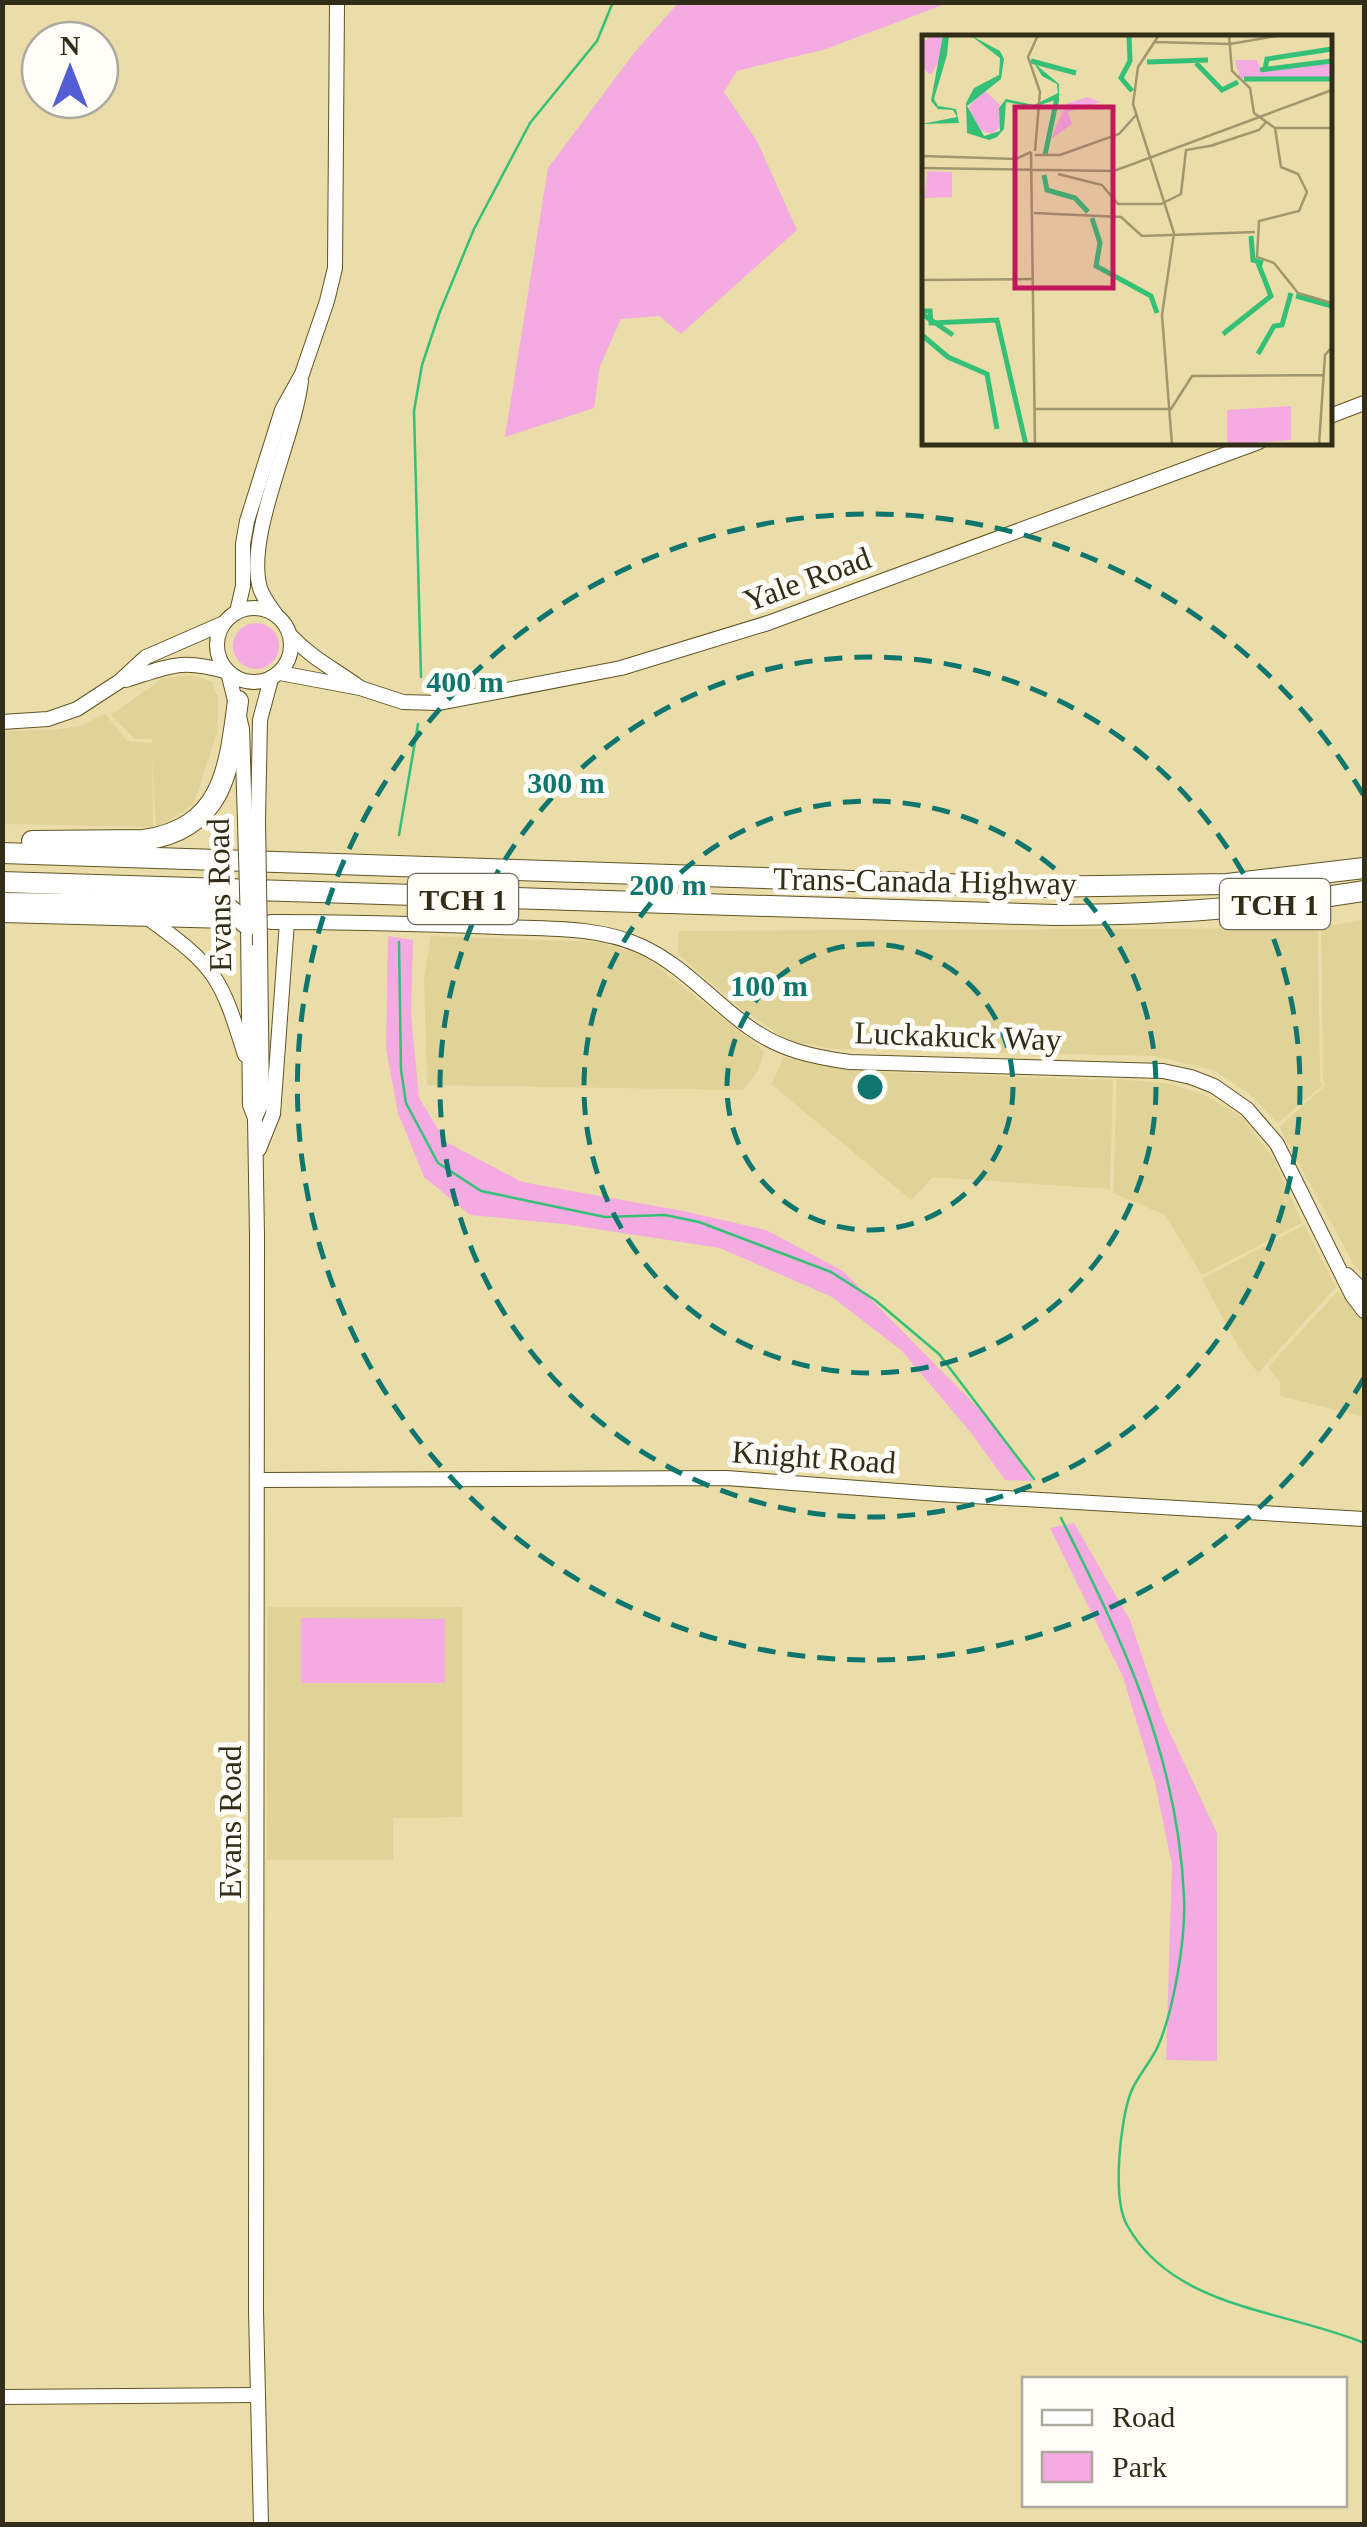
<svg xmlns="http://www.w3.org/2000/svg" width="1367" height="2527" viewBox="0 0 1367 2527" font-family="'Times New Roman',serif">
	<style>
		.built { fill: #e1d297 }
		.green { fill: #f4abe2 }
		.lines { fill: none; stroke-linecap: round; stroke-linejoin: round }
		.stream { stroke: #34c077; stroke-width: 2.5 }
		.tertiary-casing { stroke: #605424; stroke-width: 16 }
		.motorway-casing { stroke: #605424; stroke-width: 22 }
		.tertiary { stroke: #fff; stroke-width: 14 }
		.motorway { stroke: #fff; stroke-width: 20 }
		.tertiary-bridge-casing { stroke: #605424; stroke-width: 16; stroke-linecap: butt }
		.motorway-bridge-casing { stroke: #605424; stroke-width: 22; stroke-linecap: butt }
		.tertiary-bridge { stroke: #fff; stroke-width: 14 }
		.motorway-bridge { stroke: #fff; stroke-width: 20 }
		.ring { fill: none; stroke: #0f766e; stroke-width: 5; stroke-dasharray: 18 12 }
		.labels { text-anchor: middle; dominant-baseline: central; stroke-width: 10; stroke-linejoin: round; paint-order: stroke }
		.shield { fill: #fefdf8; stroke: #6f6b5c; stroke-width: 2.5 }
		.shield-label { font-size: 30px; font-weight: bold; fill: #322d19 }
		.street-label { font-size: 32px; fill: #322d19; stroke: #fefdf8 }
		.inset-river { fill: none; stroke: #34c077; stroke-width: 5 }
		.inset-road { fill: none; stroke: #a0976f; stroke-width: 2.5 }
		.view { fill: #c2185b; fill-opacity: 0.15; stroke: #c2185b; stroke-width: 5 }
		.inset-edge { fill: none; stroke: #322d19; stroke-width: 5 }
		.centre { fill: #0f766e; stroke: #fefdf8; stroke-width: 5 }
		.ring-label { font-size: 30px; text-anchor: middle; font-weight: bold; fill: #0f766e; stroke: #fefdf8; stroke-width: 10; stroke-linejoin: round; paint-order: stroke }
	</style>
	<rect width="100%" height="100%" fill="#eadda9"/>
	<!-- built -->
	<g class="built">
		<path d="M192,675L213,682L218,700V730L193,805L156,829L152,753L153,827L3,824L4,731L55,730L80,726L105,714L127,741L152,743V739H135L111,715L163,678Z"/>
		<path d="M1364,920V1275L1354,1265L1279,1127L1326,1085L1323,1079L1321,927Z"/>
		<path d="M1318,928L1320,1081L1323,1085L1278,1123L1247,1092L1213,1070L1154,1056L835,1049L789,1041L741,1009L678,954L679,931Z"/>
		<path d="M431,936L598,942L644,956L758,1046L764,1053L757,1072L743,1090L427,1085L424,978Z"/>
		<path d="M784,1057L875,1072L1113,1080L1110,1189L933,1177L911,1200L771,1084Z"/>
		<path d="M1117,1079L1171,1084L1207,1096L1241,1116L1274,1159L1302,1223L1202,1275L1165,1215L1113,1193Z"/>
		<path d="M1304,1225L1336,1287L1258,1373L1239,1348L1202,1279Z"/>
		<path d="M1338,1291L1364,1318V1417L1280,1396V1382L1268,1367Z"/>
		<path d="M267,1607H462V1817L393,1818V1860H267Z"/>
	</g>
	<!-- green -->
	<g class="green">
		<path d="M678,3H948L826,49L737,71L724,92L757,141L797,230L681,334L659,316L621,319L600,366L594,408L505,437L548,168L634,53Z"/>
		<circle cx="256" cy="646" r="23"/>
		<path d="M388,936L413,940L411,1014L419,1098L446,1142L522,1182L683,1211L766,1230L843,1271L985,1415L1033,1481L1005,1480L972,1434L901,1350L832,1297L720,1248L564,1224L470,1215L424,1177L398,1113L386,1049Z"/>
		<path d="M1074,1523L1130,1620L1163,1718L1217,1833V2061L1166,2060L1172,1865L1155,1783L1123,1677L1050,1528Z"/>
		<path d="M301,1618L445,1619V1683H301Z"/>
	</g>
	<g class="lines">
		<!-- stream -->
		<g class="stream">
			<path d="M421,677L414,411L422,365L439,314L474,229L530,123L597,41L613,2"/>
			<path d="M399,835L418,724"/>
			<path d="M399,942L401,1070L406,1103L438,1163L481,1191L605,1217L665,1215L699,1222L831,1272L875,1300L939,1354L1034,1479"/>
			<path d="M1061,1518C1123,1641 1178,1756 1184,1897C1186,1937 1174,2010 1158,2046C1151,2062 1138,2075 1131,2092C1120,2120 1112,2199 1127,2225C1173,2309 1285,2310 1364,2343"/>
		</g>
		<!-- tertiary casing -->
		<g class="tertiary-casing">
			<g id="tertiary">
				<path d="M1330,416L1364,403"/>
				<circle cx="254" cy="645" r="37"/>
				<path d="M237,612L243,586V544L247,521L282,410L302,374L327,301L335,268L337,2"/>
				<path d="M276,615C270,606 263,598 260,588C245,536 294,440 301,381"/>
				<path d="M291,636C314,660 333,668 359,687"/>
				<path d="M228,672L242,729L245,821"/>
				<path d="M280,673L360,688L403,702L439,703L621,668L768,623L1259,442"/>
				<path d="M126,680C170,666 181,658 228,672"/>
				<path d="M2,722L48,719L77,709L120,681L146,657L224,623"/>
				<path d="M258,820L260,720L271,679"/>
				<path d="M2,915L228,921"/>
				<path d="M149,919C216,967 221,977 245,1055"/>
				<path d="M271,922C347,922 423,924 499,927C546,929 597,926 641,946C683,965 713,1002 750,1028C781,1050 813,1057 850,1062L1163,1071L1191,1077L1214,1086L1247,1109L1277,1144L1352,1295L1364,1311"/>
				<path d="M248,925L250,1105L255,1118L257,1236L256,2311L261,2524"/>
				<path d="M255,1118L262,1102L260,945"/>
				<path d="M259,1149L273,1114L287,922"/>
				<path d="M1347,1275L1364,1292"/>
				<path d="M259,1480L726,1478L939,1494L1364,1519"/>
				<path d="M2,2397L257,2395"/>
			</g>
		</g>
		<!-- motorway casing -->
		<g class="motorway-casing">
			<g id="motorway">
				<path d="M32,841L144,840C224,828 229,769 238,701"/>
				<path d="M2,853L1036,887L1227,884L1364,868"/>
				<path d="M2,882L1054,915C1159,915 1262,908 1364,891"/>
				<path d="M2,903L245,906"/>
			</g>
		</g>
		<!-- tertiary -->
		<use href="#tertiary" class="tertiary"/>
		<!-- motorway -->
		<use href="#motorway" class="motorway"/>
		<!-- tertiary-bridge casing -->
		<g class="tertiary-bridge-casing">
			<g id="tertiary-bridge">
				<path d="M258,820L260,945"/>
				<path d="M245,821L248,925"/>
			</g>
		</g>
		<!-- motorway-bridge casing -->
		<g class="motorway-bridge-casing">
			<path id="motorway-bridge" d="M228,908L248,925"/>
		</g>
		<!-- tertiary-bridge -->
		<use href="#tertiary-bridge" class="tertiary-bridge"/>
		<!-- motorway-bridge -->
		<use href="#motorway-bridge" class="motorway-bridge"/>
	</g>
	<!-- distance rings -->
	<g class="ring">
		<circle cx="870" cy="1087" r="143"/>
		<circle cx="870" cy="1087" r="286"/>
		<circle cx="870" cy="1087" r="430"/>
		<path d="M1364 1378A573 573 0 1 1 1364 796"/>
	</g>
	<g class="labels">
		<!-- shield labels -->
		<g class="shield">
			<rect x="408" y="874" width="110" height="50" rx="8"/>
			<rect x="1220" y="879" width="110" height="50" rx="8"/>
		</g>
		<g class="shield-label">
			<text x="463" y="899">TCH 1</text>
			<text x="1275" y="904">TCH 1</text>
		</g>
		<!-- street labels -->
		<g class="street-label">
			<text transform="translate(807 579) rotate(-20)">Yale Road</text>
			<text transform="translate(925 881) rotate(1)">Trans-Canada Highway</text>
			<text transform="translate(219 895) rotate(-91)">Evans Road</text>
			<text transform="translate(958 1036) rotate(2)">Luckakuck Way</text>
			<text transform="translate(814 1457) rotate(4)">Knight Road</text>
			<text transform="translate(230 1822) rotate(-90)">Evans Road</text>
		</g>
	</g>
	<!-- overview -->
	<g transform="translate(922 35)">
		<rect width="410" height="410" fill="#eadda9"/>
		<path d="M9,0H20L21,18L9,40L0,33V8ZM313,25H335L339,36L410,27V43H318ZM62,55L77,69L78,92L70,99L57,95L44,75ZM165,62L179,67L146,77L150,89L129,104L144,69ZM5,136L30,137V162L3,163L0,187ZM369,371V405L305,410V375Z" fill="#f4abe2"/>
		<path d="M21,0H27L25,20L12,64L16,71L34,74L37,88L0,89L35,82L31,75L16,74L9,66ZM48,0L78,16L82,24L79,44L45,71L62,101L78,96L77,73L84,64L112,70L136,58L135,49L120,41L112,28L137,49V64L111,72L84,67L82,94L75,102L67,105L45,98L44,68L52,53L77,40L78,23Z" fill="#34c077"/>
		<path class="inset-river" d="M207,0L208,26L199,43L210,56M109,26L154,38M225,27L286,25M274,28L300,55L316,47M343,34L345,24L410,14M338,35L410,26M322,44H410M123,120L135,63M122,140L125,155L153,163L166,177M170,183L178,208L174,231L229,261L235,278M329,201L331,225L341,228M374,261L410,271M0,276H8L9,288L75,285L104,410M0,279L31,300M301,299L349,261L336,228M0,300L26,322L65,339L75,394M336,319L352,291L360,290L369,258"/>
		<path class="inset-road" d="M237,0L216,32L211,69L252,198L240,280L250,410M307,0L310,36L328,53L332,78L353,93L359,132L376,139L385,157L377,176L337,186L335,222L352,228L376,258L410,268M233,7L308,9M308,9L360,0M353,93H410M291,110L337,95L345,86M113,116L118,57L106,22L116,0M109,117L113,410M113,120H138L197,99L215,79M0,121L94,124L109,117M0,133L192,136L410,55M136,139L180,150L196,169H239L259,159L264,115L293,110M112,178L199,182L220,201L333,197M0,245L112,244M113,374H249L270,341L402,340M397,410L403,320L410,312"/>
		<path class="view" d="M93,72H191V253H93Z"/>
		<rect width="410" height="410" class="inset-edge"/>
	</g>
	<circle cx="870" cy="1087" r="15" class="centre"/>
	<g class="ring-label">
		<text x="465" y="692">400 m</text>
		<text x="566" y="793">300 m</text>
		<text x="668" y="895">200 m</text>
		<text x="769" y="996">100 m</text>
	</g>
	<!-- border -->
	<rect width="1367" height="2527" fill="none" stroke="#322d19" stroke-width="10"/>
	<!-- legend -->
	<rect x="1022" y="2377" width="325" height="130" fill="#fefdf8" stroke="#acaa9f" stroke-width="2.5"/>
	<rect x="1042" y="2410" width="50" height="15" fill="#ffffff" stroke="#acaa9f" stroke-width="2.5"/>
	<text x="1112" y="2427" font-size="30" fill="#322d19">Road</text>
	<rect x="1042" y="2452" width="50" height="30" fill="#f4abe2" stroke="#acaa9f" stroke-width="2.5"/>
	<text x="1112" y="2477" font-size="30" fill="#322d19">Park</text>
	<!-- north arrow -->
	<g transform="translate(70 70)"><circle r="48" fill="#fefdf8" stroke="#acaa9f" stroke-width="2.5"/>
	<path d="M0-8L18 38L0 25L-18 38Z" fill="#545dd3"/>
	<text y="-15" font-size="28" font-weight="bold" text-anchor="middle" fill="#322d19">N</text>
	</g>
</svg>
